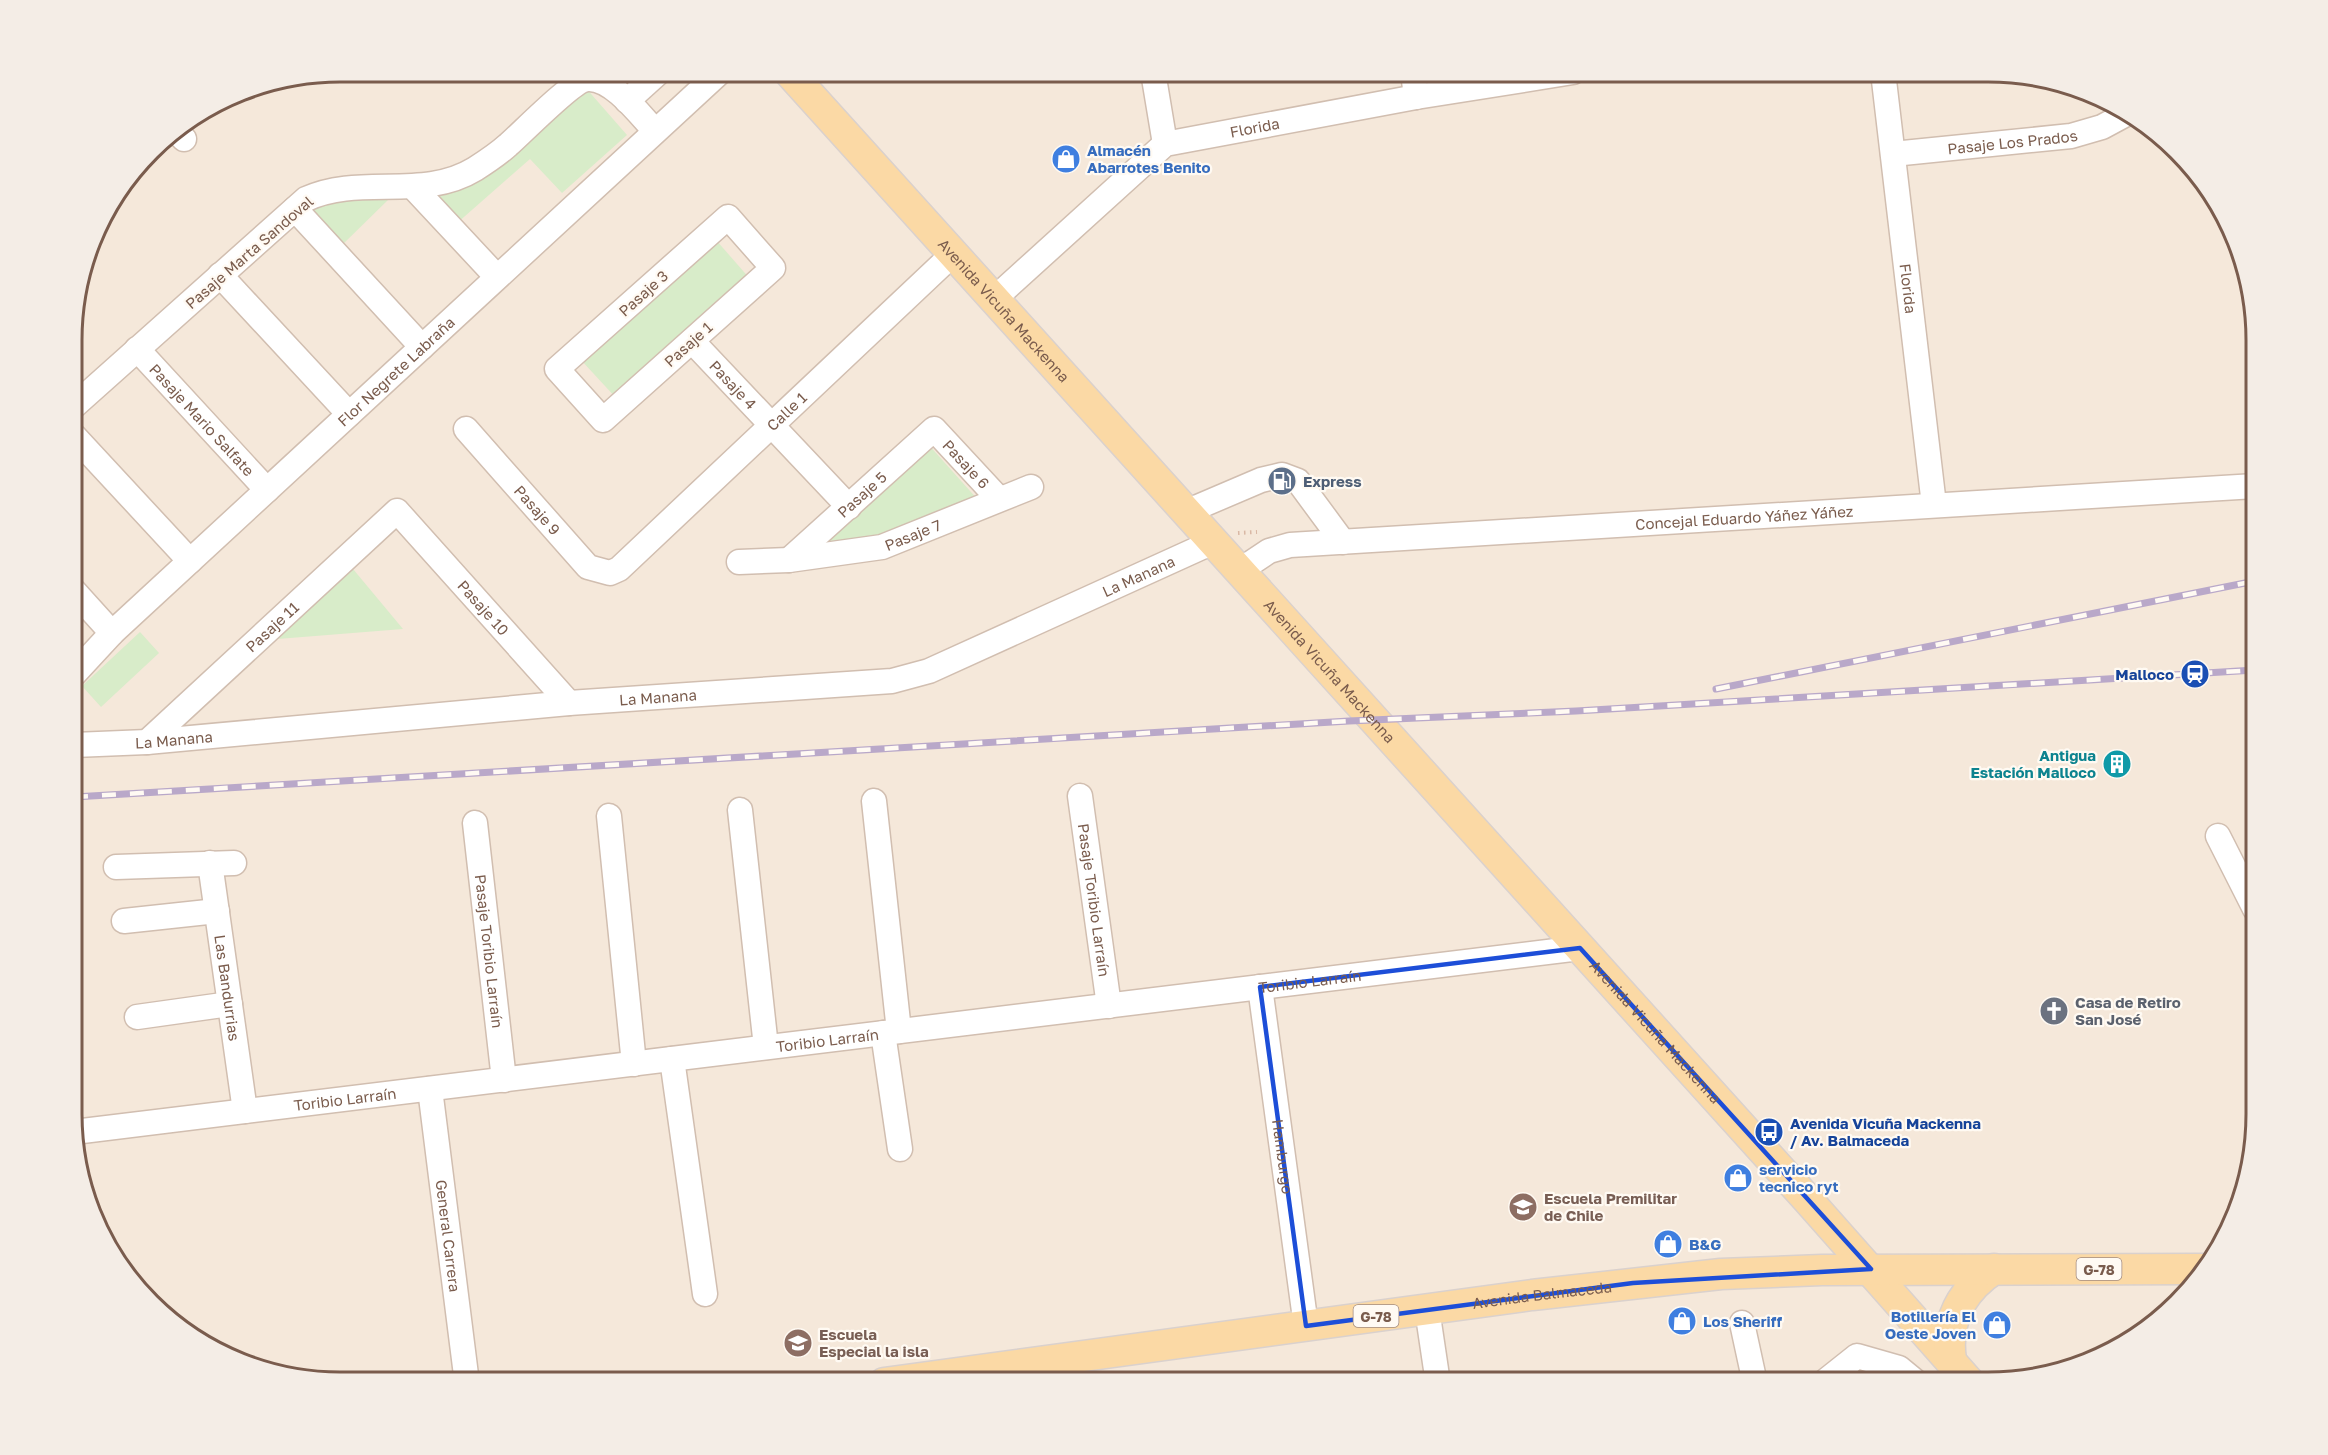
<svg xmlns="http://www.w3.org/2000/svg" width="2328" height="1455" viewBox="0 0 2328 1455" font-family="'Golos Text',sans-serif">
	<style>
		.residential { fill: #f5e8da }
		.green { fill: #d8ecc9 }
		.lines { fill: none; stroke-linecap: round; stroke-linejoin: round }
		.minor-casing { stroke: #d1beb0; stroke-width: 27 }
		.major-casing { stroke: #dad1cd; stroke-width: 33 }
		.path { stroke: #d9b8a5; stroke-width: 4; stroke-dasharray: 1.5 4.5; stroke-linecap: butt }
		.minor { stroke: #fff; stroke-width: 24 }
		.major { stroke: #fbd9a5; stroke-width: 30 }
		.rail-casing { stroke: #b9a8c9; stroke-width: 7 }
		.rail { stroke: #fffaf3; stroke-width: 4.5; stroke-dasharray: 14; stroke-linecap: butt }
		.marked { fill: none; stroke: #1d4ed8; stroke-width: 4.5; stroke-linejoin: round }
		.labels { text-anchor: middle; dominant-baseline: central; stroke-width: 4.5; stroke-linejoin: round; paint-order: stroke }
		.shield { fill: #fffaf3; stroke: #a28b7f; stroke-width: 1.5 }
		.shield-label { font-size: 14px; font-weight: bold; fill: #7a5c4d }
		.street-label { font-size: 15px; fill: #7a5c4d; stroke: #fffaf3 }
		.shop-label { font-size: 15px; font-weight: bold; fill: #366cbe; stroke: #fffaf3; text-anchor: start }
		.service-label { font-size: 15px; font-weight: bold; fill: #4e5e75; stroke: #fffaf3; text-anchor: start }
		.transit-label { font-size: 15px; font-weight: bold; fill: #164399; stroke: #fffaf3; text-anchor: end }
		.culture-label { font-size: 15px; font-weight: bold; fill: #0d838f; stroke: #fffaf3; text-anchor: end }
		.worship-label { font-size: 15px; font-weight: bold; fill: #5b616d; stroke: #fffaf3; text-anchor: start }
		.education-label { font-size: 15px; font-weight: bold; fill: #785e54; stroke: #fffaf3; text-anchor: start }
		.rim { fill: none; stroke: #7a5c4d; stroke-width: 3 }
	</style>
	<rect width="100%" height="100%" fill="#fdf6ec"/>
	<!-- residential -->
	<path class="residential" d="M341,72H1988L2057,81L2136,117L2220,207L2255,323V1132L2242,1200L2211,1263L2121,1347L2005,1382L340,1383L255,1369L192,1338L117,1263L74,1149V306L100,221L163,139L238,92Z"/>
	<!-- green -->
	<g class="green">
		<path d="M585,87L627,135L562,193L530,159L456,224L425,192Z"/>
		<path d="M351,196L390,198L340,247L304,209Z"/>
		<path d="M716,240L751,280L617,399L581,360Z"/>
		<path d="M927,443L979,501L884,540L807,551Z"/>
		<path d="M348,563L403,629L265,640Z"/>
		<path d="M140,632L159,653L101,707L82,686Z"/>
	</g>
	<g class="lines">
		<!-- minor casing -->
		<g class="minor-casing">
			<g id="minor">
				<path d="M1153,72L1165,144"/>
				<path d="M1413,72L1416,97"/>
				<path id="s1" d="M1883,72L1934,505"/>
				<path d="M627,101L659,72"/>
				<path d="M176,131L184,139"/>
				<path id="s2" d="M1893,154L2071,136L2102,127L2128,113"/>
				<path d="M413,187L497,277"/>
				<path d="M295,209L422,347"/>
				<path d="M728,217L773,268L603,420L557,369Z"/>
				<path d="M220,275L349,414"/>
				<path id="s3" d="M994,299L1165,144L1416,97L1573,72"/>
				<path id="s4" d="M692,341L849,507"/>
				<path id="s5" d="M137,349L267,490"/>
				<path d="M74,406L306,199C360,174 423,201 475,169C486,162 498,154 508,145C522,133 573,80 588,79C613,78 640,115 655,131"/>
				<path id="s6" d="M466,429L588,567L610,573L619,569L953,254"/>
				<path d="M74,436L190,561"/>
				<path d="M1186,512L1261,480L1282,475L1298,481L1343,542"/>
				<path id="s7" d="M789,560L934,429L999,499"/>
				<path id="s8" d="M739,562L789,560L882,547L1031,487"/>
				<path id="s9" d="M1239,571L1269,551L1290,545L2255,486"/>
				<path d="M74,591L112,633"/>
				<path id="s10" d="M74,674L112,633L720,72"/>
				<path id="s11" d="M147,742L397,511L569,703"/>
				<path id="s12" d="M74,745L147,742L569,703L892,681L929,671L1213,542"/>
				<path id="s13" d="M1080,796L1109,1006"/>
				<path d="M874,801L899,1031"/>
				<path d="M740,810L766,1047"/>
				<path d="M609,816L634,1064"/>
				<path id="s14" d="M475,823L504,1080"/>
				<path d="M2218,836L2255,909"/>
				<path id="s15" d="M210,863L245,1111"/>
				<path d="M116,867L234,863"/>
				<path d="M124,921L217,911"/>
				<path id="s16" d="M1260,987L1306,1326"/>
				<path d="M137,1017L230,1004"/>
				<path d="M883,1033L900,1149"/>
				<path d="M672,1059L705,1294"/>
				<path id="s17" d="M430,1089L467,1383"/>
				<path id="s18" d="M74,1132L1580,948"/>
				<path d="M1427,1309L1438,1383"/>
				<path d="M1742,1323L1755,1383"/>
				<path d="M1823,1383L1857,1356L1899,1368L1916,1382"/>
			</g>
		</g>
		<!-- major casing -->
		<g class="major-casing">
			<g id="major">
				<path id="s19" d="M789,72L1807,1199L1969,1382"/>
				<path d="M1951,1360C1945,1321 1961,1291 1994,1269"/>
				<path id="s20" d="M884,1383L1532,1295L1721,1274L1822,1270L2205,1269"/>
			</g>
		</g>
		<!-- path -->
		<path class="path" d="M1238,533L1257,532"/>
		<!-- minor -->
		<use href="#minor" class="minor"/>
		<!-- major -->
		<use href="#major" class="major"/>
		<!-- rail casing -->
		<g class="rail-casing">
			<g id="rail">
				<path d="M1716,689L2255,581"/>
				<path d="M74,797L1349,721L1576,711L2255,670"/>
			</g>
		</g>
		<!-- rail -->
		<use href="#rail" class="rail"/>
	</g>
	<!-- marked area -->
	<path class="marked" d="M1580,948L1871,1269L1633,1283L1306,1326L1260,987Z"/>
	<!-- icons -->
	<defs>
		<g id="shop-disc" transform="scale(1.5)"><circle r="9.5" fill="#3f7fe0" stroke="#fffaf3"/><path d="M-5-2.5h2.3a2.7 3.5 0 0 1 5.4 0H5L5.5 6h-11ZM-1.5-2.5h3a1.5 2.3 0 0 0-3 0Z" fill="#fff"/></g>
		<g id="fuel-disc" transform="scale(1.5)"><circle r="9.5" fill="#5c6f8a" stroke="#fffaf3"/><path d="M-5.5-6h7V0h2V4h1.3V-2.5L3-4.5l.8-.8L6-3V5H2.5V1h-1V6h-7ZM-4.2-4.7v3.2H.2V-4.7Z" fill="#fff"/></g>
		<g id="station-disc" transform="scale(1.5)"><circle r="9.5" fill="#1a4fb4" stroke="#fffaf3"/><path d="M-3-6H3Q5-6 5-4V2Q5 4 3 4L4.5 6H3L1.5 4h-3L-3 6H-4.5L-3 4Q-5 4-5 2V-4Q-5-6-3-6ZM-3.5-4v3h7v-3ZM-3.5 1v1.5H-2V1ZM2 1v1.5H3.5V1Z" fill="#fff"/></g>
		<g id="building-disc" transform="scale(1.5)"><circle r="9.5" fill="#0f9aa8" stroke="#fffaf3"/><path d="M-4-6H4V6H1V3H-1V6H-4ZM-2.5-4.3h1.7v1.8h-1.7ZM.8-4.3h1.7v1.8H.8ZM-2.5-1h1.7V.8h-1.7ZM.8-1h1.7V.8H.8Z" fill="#fff"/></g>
		<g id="church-disc" transform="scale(1.5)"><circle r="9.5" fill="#6b7280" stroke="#fffaf3"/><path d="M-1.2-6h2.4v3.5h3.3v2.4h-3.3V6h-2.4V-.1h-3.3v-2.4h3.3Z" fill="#fff"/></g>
		<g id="bus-disc" transform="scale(1.5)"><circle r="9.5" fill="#1a4fb4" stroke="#fffaf3"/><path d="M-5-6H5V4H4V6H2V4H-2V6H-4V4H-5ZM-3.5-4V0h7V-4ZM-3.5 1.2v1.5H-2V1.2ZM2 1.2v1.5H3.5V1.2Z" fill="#fff"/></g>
		<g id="school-disc" transform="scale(1.5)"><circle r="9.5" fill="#8d6e63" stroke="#fffaf3"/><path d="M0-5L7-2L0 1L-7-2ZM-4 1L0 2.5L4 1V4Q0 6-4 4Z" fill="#fff"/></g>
	</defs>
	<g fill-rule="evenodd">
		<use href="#shop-disc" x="1066" y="159"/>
		<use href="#fuel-disc" x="1282" y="481"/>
		<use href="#station-disc" x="2195" y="674"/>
		<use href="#building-disc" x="2117" y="764"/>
		<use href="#church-disc" x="2054" y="1011"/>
		<use href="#bus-disc" x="1769" y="1132"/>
		<use href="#shop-disc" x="1738" y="1178"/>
		<use href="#school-disc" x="1523" y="1207"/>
		<use href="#shop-disc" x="1668" y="1244"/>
		<use href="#shop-disc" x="1682" y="1321"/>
		<use href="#shop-disc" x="1997" y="1325"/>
		<use href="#school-disc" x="798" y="1343"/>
	</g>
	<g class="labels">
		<!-- shield labels -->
		<g class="shield">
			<rect x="2076.5" y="1258" width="45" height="22" rx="4.5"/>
			<rect x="1353.5" y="1305" width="45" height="22" rx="4.5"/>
		</g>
		<g class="shield-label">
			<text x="2099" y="1269">G-78</text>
			<text x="1376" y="1316">G-78</text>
		</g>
		<!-- street labels -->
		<g class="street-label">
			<text stroke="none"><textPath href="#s3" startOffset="322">Florida</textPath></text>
			<text stroke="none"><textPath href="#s2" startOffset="120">Pasaje Los Prados</textPath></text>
			<text transform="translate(249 252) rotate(-41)">Pasaje Marta Sandoval</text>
			<text stroke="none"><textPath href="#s1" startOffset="218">Florida</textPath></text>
			<text transform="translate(643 293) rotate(-42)">Pasaje 3</text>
			<text stroke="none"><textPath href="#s19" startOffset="321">Avenida Vicuña Mackenna</textPath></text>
			<text transform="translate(688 344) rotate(-42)">Pasaje 1</text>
			<text stroke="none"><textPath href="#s10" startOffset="442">Flor Negrete Labraña</textPath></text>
			<text stroke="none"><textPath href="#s4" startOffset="60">Pasaje 4</textPath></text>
			<text stroke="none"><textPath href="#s6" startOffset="447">Calle 1</textPath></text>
			<text stroke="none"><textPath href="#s5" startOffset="96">Pasaje Mario Salfate</textPath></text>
			<text stroke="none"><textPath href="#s7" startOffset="243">Pasaje 6</textPath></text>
			<text stroke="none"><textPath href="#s7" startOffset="98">Pasaje 5</textPath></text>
			<text stroke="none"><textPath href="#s6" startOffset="108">Pasaje 9</textPath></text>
			<text stroke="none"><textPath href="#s9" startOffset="513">Concejal Eduardo Yáñez Yáñez</textPath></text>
			<text stroke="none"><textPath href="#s8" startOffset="177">Pasaje 7</textPath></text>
			<text stroke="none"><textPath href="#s12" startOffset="1089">La Manana</textPath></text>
			<text stroke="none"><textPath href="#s11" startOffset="470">Pasaje 10</textPath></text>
			<text stroke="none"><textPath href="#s11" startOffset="170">Pasaje 11</textPath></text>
			<text stroke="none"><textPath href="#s19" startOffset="807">Avenida Vicuña Mackenna</textPath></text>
			<text stroke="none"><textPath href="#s12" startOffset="586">La Manana</textPath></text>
			<text stroke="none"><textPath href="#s12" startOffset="100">La Manana</textPath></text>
			<text stroke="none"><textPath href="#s13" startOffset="105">Pasaje Toribio Larraín</textPath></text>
			<text stroke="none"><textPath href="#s14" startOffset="129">Pasaje Toribio Larraín</textPath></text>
			<text stroke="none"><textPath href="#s18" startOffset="1245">Toribio Larraín</textPath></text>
			<text stroke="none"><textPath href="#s15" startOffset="126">Las Bandurrias</textPath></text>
			<text stroke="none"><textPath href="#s19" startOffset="1293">Avenida Vicuña Mackenna</textPath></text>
			<text stroke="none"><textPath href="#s18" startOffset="759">Toribio Larraín</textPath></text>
			<text stroke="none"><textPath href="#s18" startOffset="273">Toribio Larraín</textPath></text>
			<text stroke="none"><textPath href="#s16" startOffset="171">Hamburgo</textPath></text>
			<text stroke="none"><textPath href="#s17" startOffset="148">General Carrera</textPath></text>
			<text stroke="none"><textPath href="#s20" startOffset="664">Avenida Balmaceda</textPath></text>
		</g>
		<!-- shop labels -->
		<g class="shop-label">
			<text x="1087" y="150">Almacén<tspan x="1087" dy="17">Abarrotes Benito</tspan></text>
			<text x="1759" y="1169">servicio<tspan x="1759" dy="17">tecnico ryt</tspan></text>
			<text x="1689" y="1244">B&amp;G</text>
			<text x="1976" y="1316" text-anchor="end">Botillería El<tspan x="1976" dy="17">Oeste Joven</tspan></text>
			<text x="1703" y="1321">Los Sheriff</text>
		</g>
		<!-- service labels -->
		<g class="service-label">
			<text x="1303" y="481">Express</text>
		</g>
		<!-- transit labels -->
		<g class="transit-label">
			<text x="2174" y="674">Malloco</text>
			<text x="1790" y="1123" text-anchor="start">Avenida Vicuña Mackenna<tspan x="1790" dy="17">/ Av. Balmaceda</tspan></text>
		</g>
		<!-- culture labels -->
		<g class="culture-label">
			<text x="2096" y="755">Antigua<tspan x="2096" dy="17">Estación Malloco</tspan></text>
		</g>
		<!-- worship labels -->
		<g class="worship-label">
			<text x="2075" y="1002">Casa de Retiro<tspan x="2075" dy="17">San José</tspan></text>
		</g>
		<!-- education labels -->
		<g class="education-label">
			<text x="1544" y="1198">Escuela Premilitar<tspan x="1544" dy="17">de Chile</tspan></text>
			<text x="819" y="1334">Escuela<tspan x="819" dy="17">Especial la isla</tspan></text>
		</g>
	</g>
	<!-- crop -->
	<path d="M0 0H2328V1455H0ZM340 82H1988A258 258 0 0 1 2246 340V1114A258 258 0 0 1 1988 1372H340A258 258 0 0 1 82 1114V340A258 258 0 0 1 340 82Z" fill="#f4ede6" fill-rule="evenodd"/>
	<path class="rim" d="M340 82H1988A258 258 0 0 1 2246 340V1114A258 258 0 0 1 1988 1372H340A258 258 0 0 1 82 1114V340A258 258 0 0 1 340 82Z"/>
</svg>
